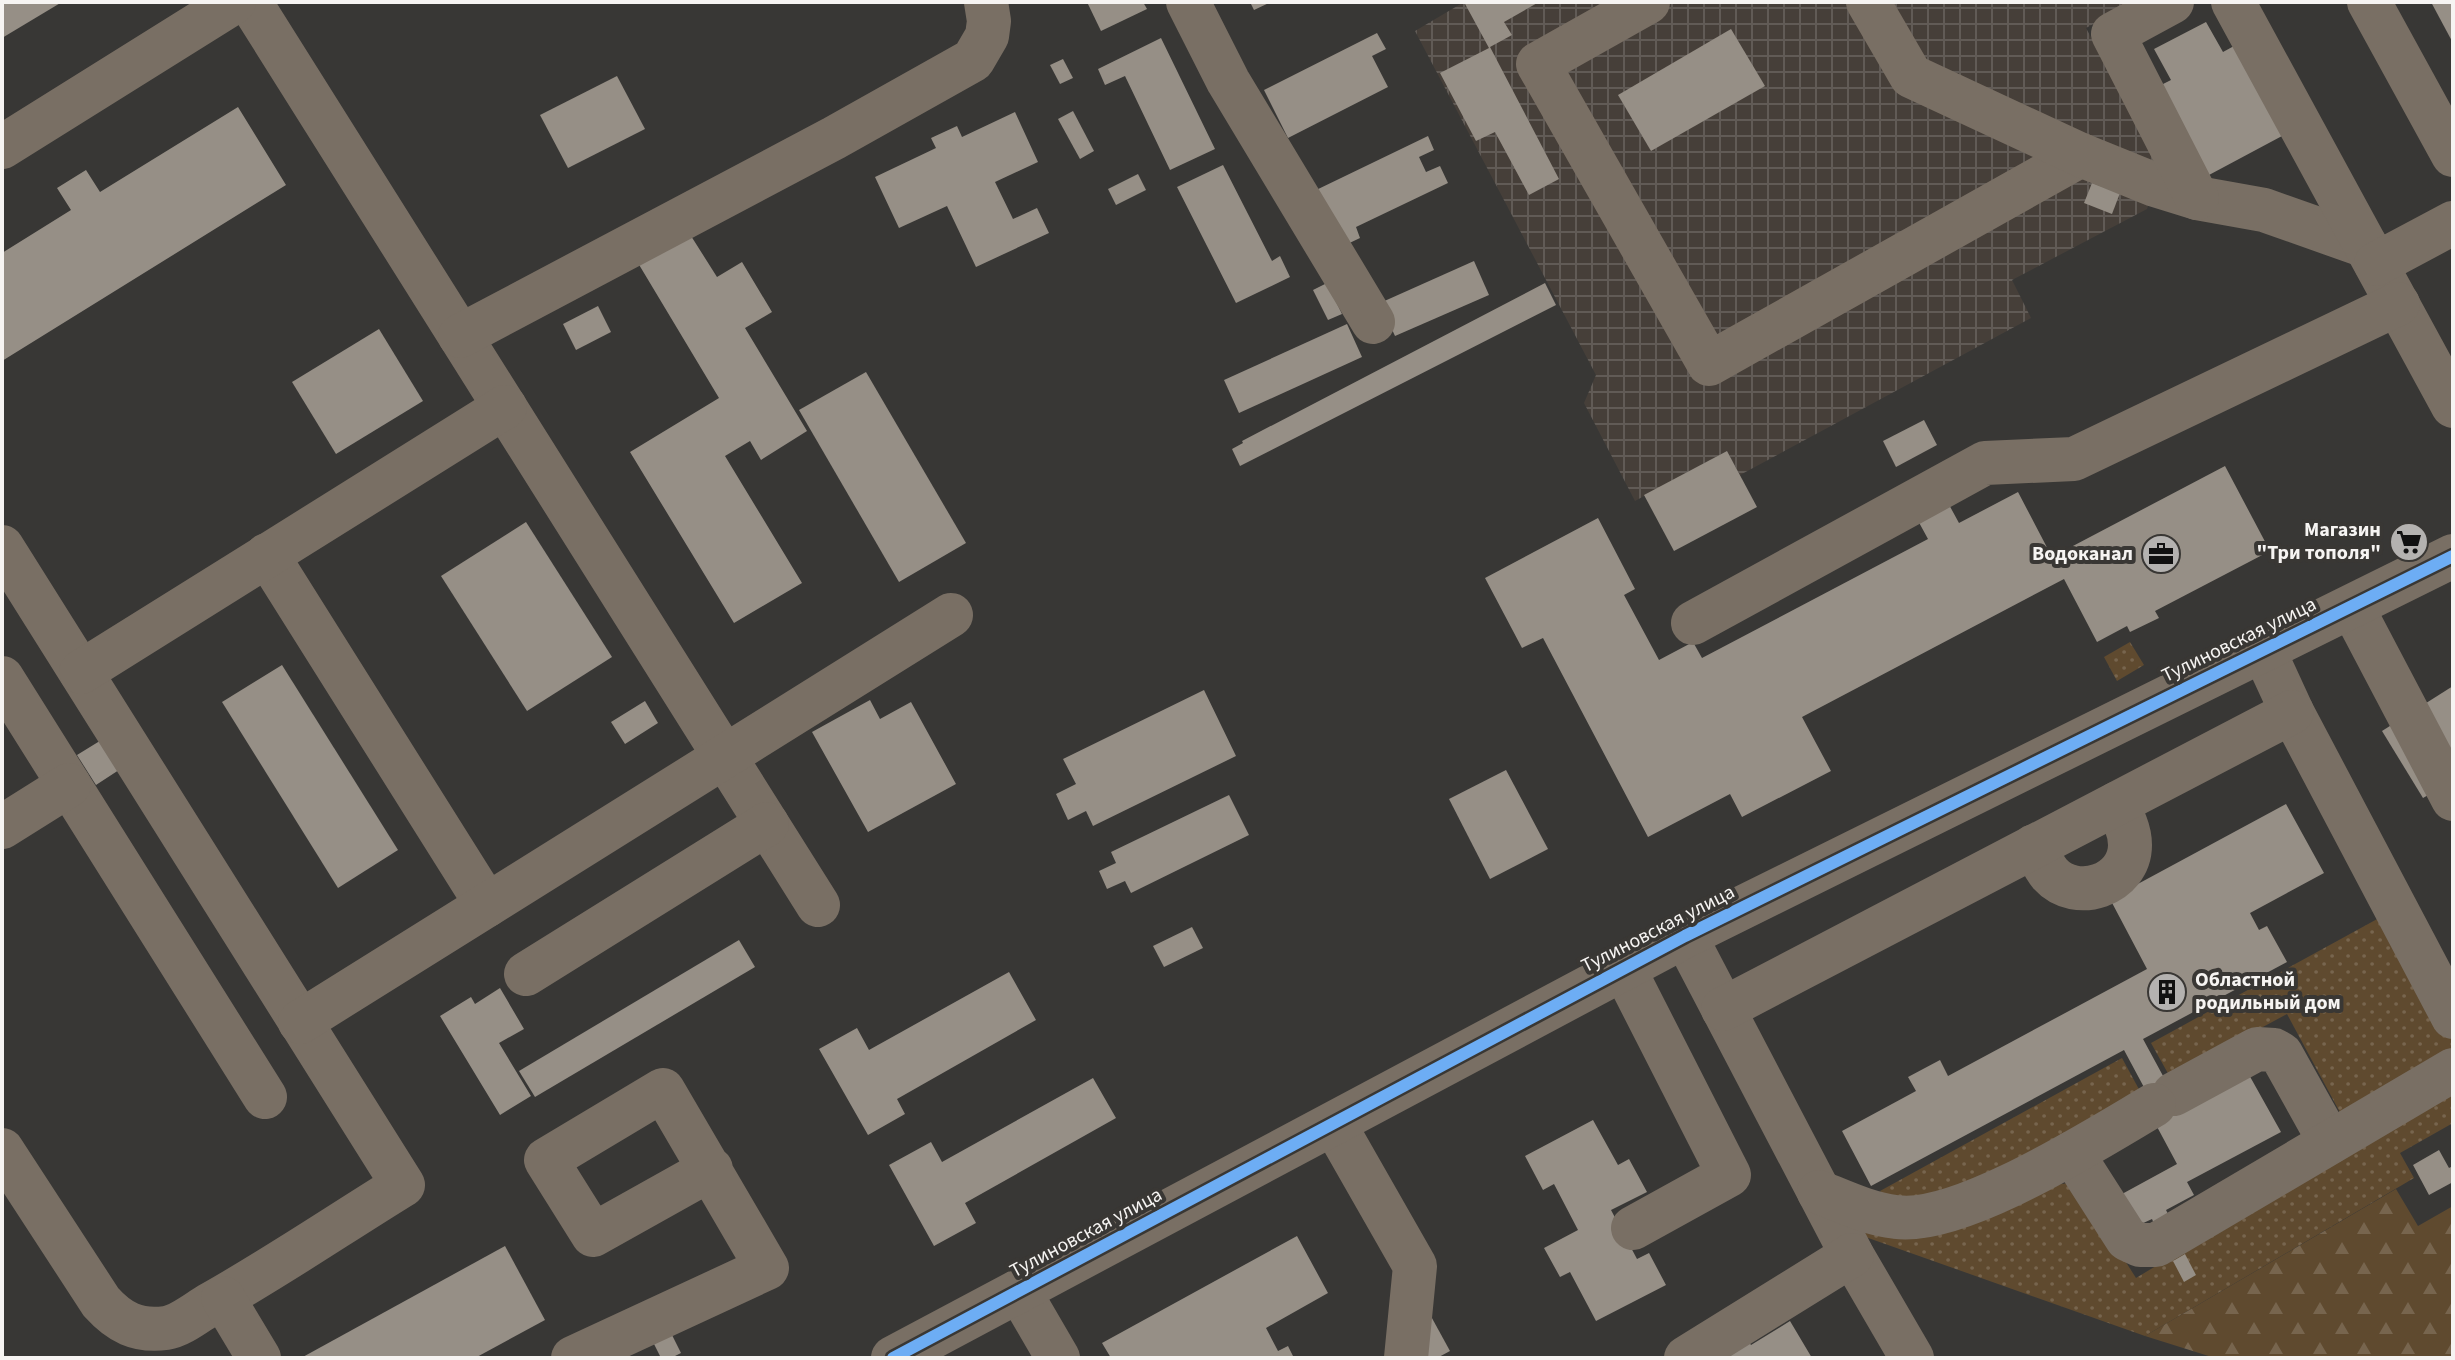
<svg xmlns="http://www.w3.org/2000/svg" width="2455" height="1360" viewBox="0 0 2455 1360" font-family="'Source Sans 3',sans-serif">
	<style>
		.industrial { fill: url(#industrial-grid) }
		.grass { fill: url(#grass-dots) }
		.forest { fill: url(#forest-firs) }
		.building { fill: #968f86 }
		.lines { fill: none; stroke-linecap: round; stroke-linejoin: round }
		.minor { stroke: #796f64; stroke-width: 44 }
		.cycleway-casing { stroke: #393734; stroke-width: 17 }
		.cycleway { stroke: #6dadf4; stroke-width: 12 }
		.labels { text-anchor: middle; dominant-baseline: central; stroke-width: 8; stroke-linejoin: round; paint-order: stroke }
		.poi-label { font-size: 20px; font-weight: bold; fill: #f6f4f2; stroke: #393734; text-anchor: end }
		.street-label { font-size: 20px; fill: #f6f4f2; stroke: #393734 }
	</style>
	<defs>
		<pattern id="industrial-grid" width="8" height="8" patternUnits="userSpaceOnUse" patternTransform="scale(2)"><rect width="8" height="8" fill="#463f39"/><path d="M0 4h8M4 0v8" fill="none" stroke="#615b56"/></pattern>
		<pattern id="grass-dots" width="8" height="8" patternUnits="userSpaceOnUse" patternTransform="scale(2)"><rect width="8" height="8" fill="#5f4a2f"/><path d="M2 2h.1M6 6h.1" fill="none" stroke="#77654e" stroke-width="1.8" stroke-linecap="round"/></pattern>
		<pattern id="forest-firs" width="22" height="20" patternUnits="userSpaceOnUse" patternTransform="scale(2)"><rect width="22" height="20" fill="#5f4a2f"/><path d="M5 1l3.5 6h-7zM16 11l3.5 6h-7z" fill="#77654e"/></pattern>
	</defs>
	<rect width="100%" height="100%" fill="#383735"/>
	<!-- industrial -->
	<path class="industrial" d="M1464,2H2135L2086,28L2161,167L2147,209L2012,280L2031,318L1740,475L1727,451L1635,501L1584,403L1596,375L1415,31Z"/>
	<!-- grass -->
	<g class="grass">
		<path d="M2130,642L2144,665L2117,681L2104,657Z"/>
		<path d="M2390,912L2453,1028V1058L2343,1118L2287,1014L2170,1077L2151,1043Z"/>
		<path d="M2122,1058L2141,1093L1958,1195L1886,1197L1880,1191Z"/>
		<path d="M2453,1087V1123L2400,1153L2414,1178L2145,1336L1857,1234L1845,1213L2069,1183L2080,1190L2136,1278Z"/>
	</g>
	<!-- forest -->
	<path class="forest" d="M2396,1189L2418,1226L2453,1206V1358H2215L2145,1336Z"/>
	<!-- building -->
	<g class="building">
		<path d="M2,2H62L2,38Z"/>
		<path d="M1087,2H1143L1147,9L1101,31Z"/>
		<path d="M1250,2H1271L1254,10Z"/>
		<path d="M1464,2H1539L1504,22L1512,35L1490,47L1559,179L1529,195L1495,132L1476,141L1440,73L1489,48Z"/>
		<path d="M2431,2H2453V43Z"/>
		<path d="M2206,22L2223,52L2234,46L2282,136L2209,175L2161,85L2171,80L2154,49Z"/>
		<path d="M1731,29L1765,86L1651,151L1618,95Z"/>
		<path d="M1377,33L1386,49L1372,56L1388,87L1288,138L1264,90Z"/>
		<path d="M1161,38L1215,149L1170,170L1125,76L1105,85L1098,69Z"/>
		<path d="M1063,59L1073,78L1060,84L1050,65Z"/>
		<path d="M617,76L645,129L568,168L540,115Z"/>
		<path d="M238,107L286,185L2,361V253L71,210L57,188L86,170L100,192Z"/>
		<path d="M1073,111L1094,151L1080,159L1058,119Z"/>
		<path d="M1015,112L1038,162L995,182L1013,219L1037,208L1049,233L976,267L947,206L899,228L875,177L936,148L931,138L957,126L962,137Z"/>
		<path d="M1428,136L1434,150L1419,157L1426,172L1440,166L1448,183L1356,227L1360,238L1339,248L1312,192Z"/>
		<path d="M1223,165L1272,261L1280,256L1290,277L1236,303L1177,187Z"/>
		<path d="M1138,174L1146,190L1116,205L1108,189Z"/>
		<path d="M2092,183L2120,193L2112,214L2084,203Z"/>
		<path d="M686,228L717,277L742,262L772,312L745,328L807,431L761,460L750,441L725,456L802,583L734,623L630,452L719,398L635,258Z"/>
		<path d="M1474,261L1489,295L1395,336L1380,303Z"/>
		<path d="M1327,283L1342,314L1328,320L1313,290Z"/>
		<path d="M1545,283L1556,305L1240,466L1232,449L1243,443L1242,441Z"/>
		<path d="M598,306L611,332L576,350L563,324Z"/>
		<path d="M1347,324L1362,357L1239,413L1224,380Z"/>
		<path d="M379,329L423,401L336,454L292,382Z"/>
		<path d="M866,372L966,543L899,582L799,410Z"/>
		<path d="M1924,420L1937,445L1896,467L1883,441Z"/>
		<path d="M1727,451L1757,507L1674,551L1644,495Z"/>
		<path d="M2225,466L2270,551L2155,611L2159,618L2130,632L2127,626L2097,642L2064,579L1802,717L1831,771L1742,817L1730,794L1648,837L1543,638L1522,648L1485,578L1598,518L1635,589L1624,595L1659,660L1693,642L1702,658L1928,539L1916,517L1947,501L1959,523L2018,492L2052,557Z"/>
		<path d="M526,522L612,657L527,711L441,576Z"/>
		<path d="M282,665L398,850L338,888L222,702Z"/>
		<path d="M2453,686V781L2423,798L2382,731Z"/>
		<path d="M1204,690L1236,756L1093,826L1086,811L1068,820L1056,794L1076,784L1063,759Z"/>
		<path d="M870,700L880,719L911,702L956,784L868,832L812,732Z"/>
		<path d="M645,701L658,723L625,744L611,722Z"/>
		<path d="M103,739L122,768L96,785L77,755Z"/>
		<path d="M1506,770L1548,849L1490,879L1449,799Z"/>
		<path d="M1229,795L1249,835L1131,893L1125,881L1107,889L1099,871L1116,863L1111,852Z"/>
		<path d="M2286,804L2324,873L2250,913L2259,930L2267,926L2287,962L2143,1039L2181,1109L2248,1073L2281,1132L2187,1182L2194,1195L2166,1210L2170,1218L2155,1226L2152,1219L2139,1225L2122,1194L2177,1164L2155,1123L2161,1119L2124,1050L1871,1186L1842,1131L1916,1091L1908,1077L1940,1060L1948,1076L2147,969L2110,899Z"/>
		<path d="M1192,927L1203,948L1164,967L1153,946Z"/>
		<path d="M739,940L755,967L535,1097L519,1071Z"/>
		<path d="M1009,972L1036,1020L897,1099L905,1114L868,1135L819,1049L857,1028L869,1050Z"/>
		<path d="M500,988L524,1029L499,1043L531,1096L500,1115L440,1016L471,997L475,1004Z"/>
		<path d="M1093,1078L1116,1118L965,1203L976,1223L934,1246L889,1165L931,1142L942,1162Z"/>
		<path d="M1593,1120L1618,1165L1629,1159L1647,1192L1611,1210L1637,1259L1649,1253L1666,1285L1596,1321L1570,1272L1560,1277L1544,1248L1578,1230L1554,1184L1543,1190L1525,1156Z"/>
		<path d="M2439,1150L2449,1168L2453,1166V1182L2429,1195L2413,1165Z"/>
		<path d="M1297,1236L1328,1293L1266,1328L1278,1351L1288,1346L1294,1358H1111L1102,1343Z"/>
		<path d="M505,1246L545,1320L475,1358H301Z"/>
		<path d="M2185,1254L2196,1275L2184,1282L2173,1261Z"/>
		<path d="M1427,1309L1450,1351L1437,1358H1419Z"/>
		<path d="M1790,1321L1812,1358H1686L1739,1326L1751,1345Z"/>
		<path d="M672,1335L681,1353L671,1358H661L654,1344Z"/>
	</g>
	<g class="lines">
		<!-- minor -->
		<g class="minor">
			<path d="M250,2L818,905"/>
			<path d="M1188,2L1228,81L1373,322"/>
			<path d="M1648,2L1538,64L1709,364L2081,155"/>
			<path d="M1868,2L1911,76L2081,155L2155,185L2197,198L2264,210L2366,246"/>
			<path d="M2172,2L2113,34L2197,198"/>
			<path d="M2233,2L2453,406"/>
			<path d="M2369,2L2453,155"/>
			<path d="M2,147L234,2"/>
			<path d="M2376,264L2453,223"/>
			<path d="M460,336L834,138L973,60L987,36L989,21L986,2"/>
			<path d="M2,547L403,1185C338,1225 275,1268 209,1305C196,1313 180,1326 166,1328C137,1332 119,1322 101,1302L2,1150"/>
			<path d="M267,555L487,905"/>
			<path d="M2352,607L2453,799"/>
			<path d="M1693,623L1985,463L2074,459L2398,304"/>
			<path d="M2263,649L2292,712L2453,1017"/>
			<path d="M81,672L505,407"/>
			<path d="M2,678L265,1097"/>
			<path d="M2,827L69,785"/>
			<path d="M2034,846C2039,855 2043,866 2050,874C2076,903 2130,885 2130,845C2130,830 2123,817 2116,804"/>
			<path d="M1685,936L1852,1255L1912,1358"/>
			<path d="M1624,969L1729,1175L1633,1228"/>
			<path d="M526,974L767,824"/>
			<path d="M1723,1009L2292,712"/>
			<path d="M300,1022L951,615"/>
			<path d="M2174,1094L2257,1049L2274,1050L2281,1054L2330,1142"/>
			<path d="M1334,1124L1415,1266L1406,1358"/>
			<path d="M2072,1153L2127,1239L2140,1245H2156L2453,1070"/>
			<path d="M1819,1192C1844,1202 1869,1214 1896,1217C1960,1226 2096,1139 2154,1105"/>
			<path d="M1019,1291L1058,1358"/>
			<path d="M223,1298L259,1358"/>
			<path d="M573,1358L767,1268L663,1090L546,1160L593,1235L711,1169"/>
			<path d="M893,1358L1685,936L2453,556"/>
			<path d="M1686,1358L1852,1255"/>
		</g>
		<!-- cycleway casing -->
		<g class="cycleway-casing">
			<path id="cycleway" d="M893,1358L1685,936L2453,556"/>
		</g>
		<!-- cycleway -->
		<use href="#cycleway" class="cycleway"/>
	</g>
	<!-- icons -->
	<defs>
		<g id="supermarket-disc" transform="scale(2)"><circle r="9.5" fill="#b4b2b0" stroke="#393734"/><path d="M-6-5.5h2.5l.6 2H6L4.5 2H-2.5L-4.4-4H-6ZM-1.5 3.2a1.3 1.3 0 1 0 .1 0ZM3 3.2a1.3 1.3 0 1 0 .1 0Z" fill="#111"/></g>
		<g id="office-disc" transform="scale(2)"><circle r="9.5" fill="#b4b2b0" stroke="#393734"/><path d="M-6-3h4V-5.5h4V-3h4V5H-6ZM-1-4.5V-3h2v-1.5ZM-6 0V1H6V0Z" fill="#111"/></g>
		<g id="building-disc" transform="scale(2)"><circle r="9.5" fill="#b4b2b0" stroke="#393734"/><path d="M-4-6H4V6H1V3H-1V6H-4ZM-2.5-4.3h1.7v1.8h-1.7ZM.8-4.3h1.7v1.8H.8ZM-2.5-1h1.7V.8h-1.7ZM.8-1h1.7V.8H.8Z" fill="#111"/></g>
	</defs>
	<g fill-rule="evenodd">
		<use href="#supermarket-disc" x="2409" y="542"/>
		<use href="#office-disc" x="2161" y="554"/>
		<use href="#building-disc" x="2167" y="992"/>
	</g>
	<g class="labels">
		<!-- poi labels -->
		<g class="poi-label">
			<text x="2381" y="530">Магазин<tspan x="2381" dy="23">"Три тополя"</tspan></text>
			<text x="2133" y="554">Водоканал</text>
			<text x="2195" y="980" text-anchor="start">Областной<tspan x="2195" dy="23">родильный дом</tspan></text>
		</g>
		<!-- street labels -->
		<g class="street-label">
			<text transform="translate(2239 640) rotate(-26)">Тулиновская улица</text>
			<text transform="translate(1658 929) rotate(-27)">Тулиновская улица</text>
			<text transform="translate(1086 1233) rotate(-28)">Тулиновская улица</text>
		</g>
	</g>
	<!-- border -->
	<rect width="2455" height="1360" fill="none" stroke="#f6f4f2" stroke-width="8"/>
</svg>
